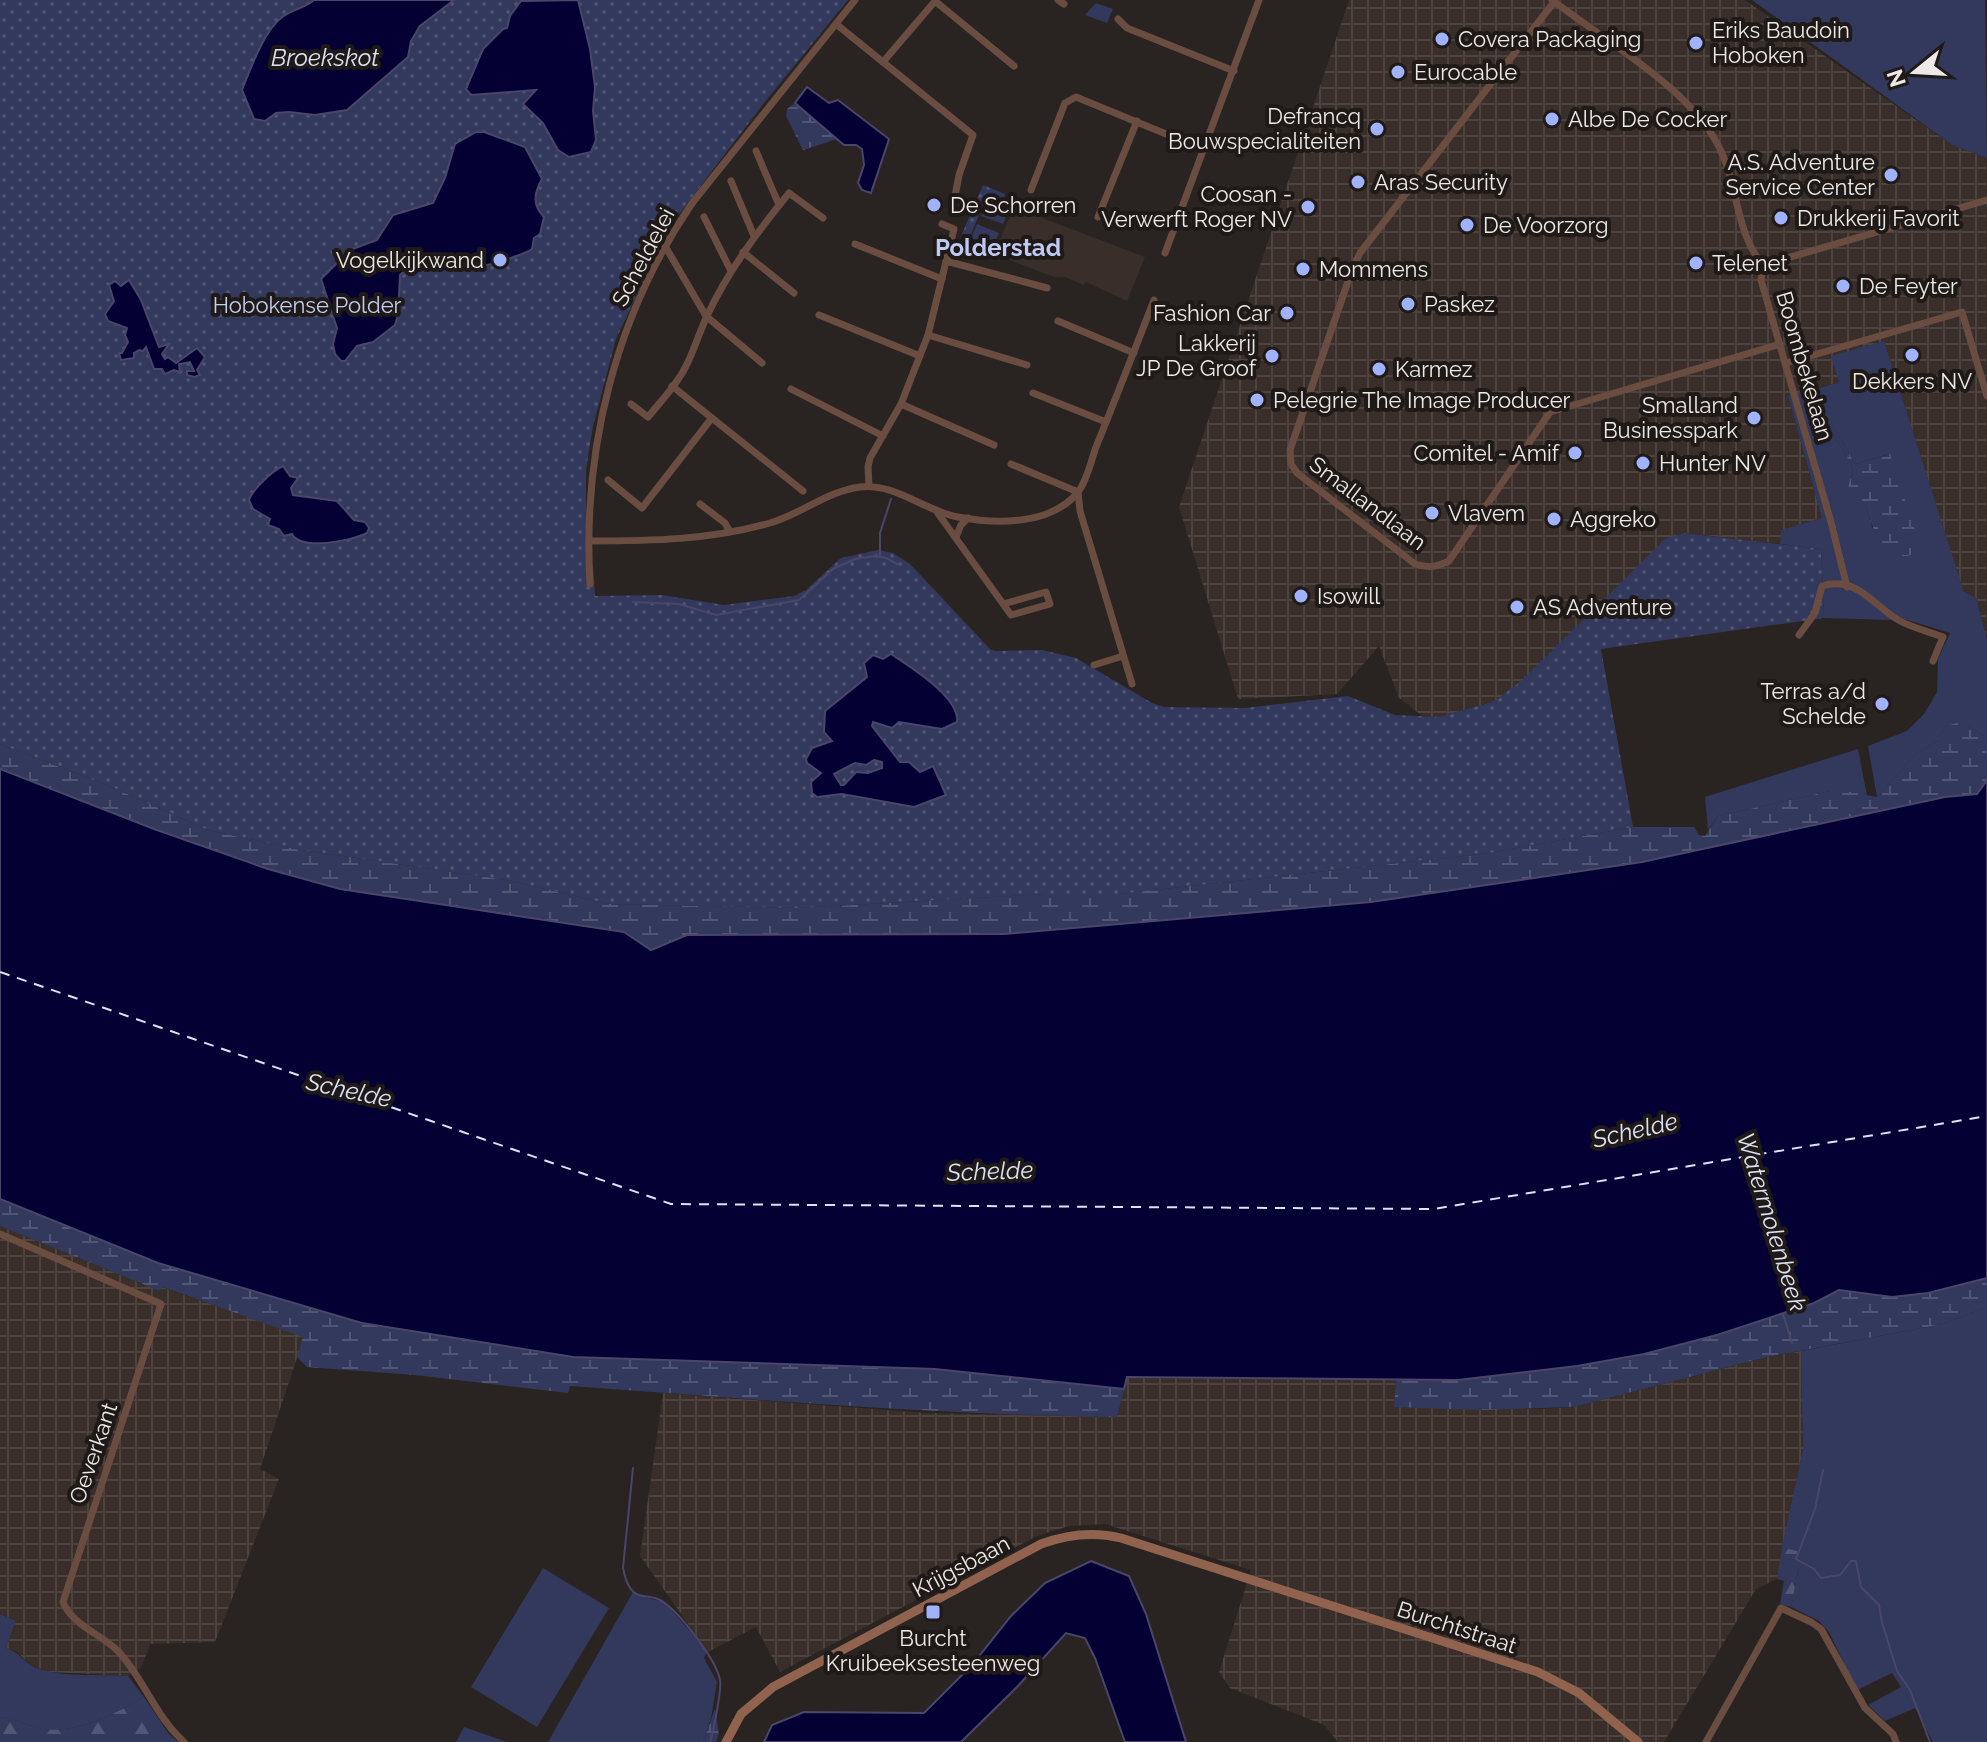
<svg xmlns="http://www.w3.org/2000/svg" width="1987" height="1742" viewBox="0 0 1987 1742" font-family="Raleway,sans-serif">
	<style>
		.built { fill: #392e29 }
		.industrial { fill: url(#industrial-grid) }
		.green { fill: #32395c }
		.forest { fill: url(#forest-firs) }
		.wetland { fill: url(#wetland-marsh) }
		.park { fill: url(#park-dots) }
		.water { fill: #050033; stroke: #4a4669; stroke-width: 2; fill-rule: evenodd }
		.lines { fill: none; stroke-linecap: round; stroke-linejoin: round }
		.stream { stroke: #4a4669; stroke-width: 2 }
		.ferry { stroke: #dde3f5; stroke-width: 2; stroke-dasharray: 10 8; stroke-linecap: butt }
		.street { stroke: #6a4d40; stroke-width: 7 }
		.secondary { stroke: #91634e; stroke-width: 9 }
		.poi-dot { fill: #a1b2fd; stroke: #1f1a18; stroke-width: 3 }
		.labels { text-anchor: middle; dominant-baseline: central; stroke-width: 8; stroke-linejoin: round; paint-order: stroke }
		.poi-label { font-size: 22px; fill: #ece9e7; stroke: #1f1a18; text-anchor: start }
		.street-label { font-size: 22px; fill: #ece9e7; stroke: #1f1a18 }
		.park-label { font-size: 22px; fill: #c4cef2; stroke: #1f1a18 }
		.water-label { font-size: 24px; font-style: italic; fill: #dde3f5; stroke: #1f1a18 }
		.neighbourhood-label { font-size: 24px; font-weight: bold; fill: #bfcaf4; stroke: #1f1a18 }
	</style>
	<defs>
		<pattern id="industrial-grid" width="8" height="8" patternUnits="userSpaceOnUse" patternTransform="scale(2)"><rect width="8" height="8" fill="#392e29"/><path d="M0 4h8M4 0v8" fill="none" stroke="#4c423e"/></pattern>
		<pattern id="forest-firs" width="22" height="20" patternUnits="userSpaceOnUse" patternTransform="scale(2)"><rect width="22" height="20" fill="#32395c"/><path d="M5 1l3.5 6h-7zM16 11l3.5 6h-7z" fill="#505673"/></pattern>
		<pattern id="wetland-marsh" width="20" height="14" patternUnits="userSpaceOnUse" patternTransform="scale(2)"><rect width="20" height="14" fill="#32395c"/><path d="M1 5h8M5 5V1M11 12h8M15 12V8" fill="none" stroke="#505673"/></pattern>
		<pattern id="park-dots" width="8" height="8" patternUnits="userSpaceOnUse" patternTransform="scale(2)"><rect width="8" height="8" fill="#32395c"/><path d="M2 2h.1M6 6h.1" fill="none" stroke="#505673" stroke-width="1.8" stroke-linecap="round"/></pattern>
	</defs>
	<rect width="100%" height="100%" fill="#292421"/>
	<!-- built -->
	<path class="built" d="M1015,204L1025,207L1024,211L1145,257L1127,301L1086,282L1084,285L1065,277H1054L994,254Z"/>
	<!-- industrial -->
	<g class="industrial">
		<path d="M1349,0H1745L1952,145L1987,158V639L1976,598L1964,593L1884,341L1839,382L1788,396L1822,518L1782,530L1780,544L1686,533L1518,684L1495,701L1439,717L1425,718L1399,698L1379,646L1337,694L1238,699L1179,507Z"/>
		<path d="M0,1226L160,1291L162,1287L304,1337L260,1469L279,1479L215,1642L150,1644L141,1668L128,1676L49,1672L30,1665L16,1651L6,1648L16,1621L0,1614Z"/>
		<path d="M1801,1351L1803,1449L1777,1579L1756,1589L1664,1742H1338L1324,1725L1230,1688L1219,1672L1251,1570L1105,1524L1069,1526L1037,1536L780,1672L756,1627L708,1652L640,1556L663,1393L926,1413L1117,1417L1126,1377L1396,1379L1394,1407L1541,1409L1574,1407L1768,1357Z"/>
	</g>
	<!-- green -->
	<g class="green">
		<path d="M1752,0H1985L1987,158L1952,145Z"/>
		<path d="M1096,3L1113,9L1107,23L1085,15Z"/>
		<path d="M986,202L1008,211L1003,224L981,216Z"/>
		<path d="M977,224L999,233L993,246L971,238Z"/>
		<path d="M1884,341L1964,592L1976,598L1987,639V738L1968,725L1947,726L1933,744L1917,753L1877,797L1868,746L1907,731L1924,714L1937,692L1938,659L1950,633L1901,618L1889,620L1824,618L1821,549L1780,544L1781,530L1822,518L1788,396L1808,390L1851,464L1853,472L1848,485L1865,504L1872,527L1887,549L1902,556L1889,454L1855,464L1812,390L1839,382L1831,356Z"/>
		<path d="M1858,749L1867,796L1846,791H1830L1718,816L1708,830L1705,797Z"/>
		<path d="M1987,1307V1742H1933L1915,1708L1885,1721L1868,1705L1901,1687L1892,1673L1857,1690L1829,1632L1819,1621L1791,1607L1799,1567L1797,1551L1782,1547L1803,1449L1801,1351L1943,1324Z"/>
		<path d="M543,1568L609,1608L537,1727L471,1687Z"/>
		<path d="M633,1592L647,1598L665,1602L707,1651L704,1658L717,1682L711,1718L703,1742H548Z"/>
		<path d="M0,1614L16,1621L6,1648C18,1651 22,1660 32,1666C56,1678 101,1674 128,1676L144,1697C115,1714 77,1734 43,1729C28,1726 14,1718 0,1717Z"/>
		<path d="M464,1727L507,1742H456Z"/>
	</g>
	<!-- forest -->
	<g class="forest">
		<path d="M1782,1547L1797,1551L1799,1566L1791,1607L1780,1604L1784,1581L1777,1579Z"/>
		<path d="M144,1697L168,1733L178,1742H0V1717C14,1718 28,1726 43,1729C77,1734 115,1714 144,1697Z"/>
	</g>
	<!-- wetland -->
	<g class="wetland">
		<path d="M795,103L837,139L803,150L786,116L787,109Z"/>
		<path d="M1808,390H1812L1855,464L1890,454L1922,552C1917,553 1908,557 1902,556C1880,555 1870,521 1865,504L1852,496L1848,485L1853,472L1851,464Z"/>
		<path d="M1962,721L1987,738V780L1977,794L1945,797L1642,862L1371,902L1005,934L687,935L651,950L624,932L340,889L268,869L154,829L0,769V744L112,787L208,830L295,849L507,880L610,904L799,908L1046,894H1118L1489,853L1633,827H1694L1699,835L1705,836L1718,816L1830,791H1846L1877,797L1917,753L1933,744L1947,726Z"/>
		<path d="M0,1199L158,1263L362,1323L573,1357L935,1369L1124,1389L1117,1417C934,1415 752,1399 570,1386L568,1393L415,1375L307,1367L297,1357L303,1337L163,1287L160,1291L0,1226Z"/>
		<path d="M1987,1278V1307L1943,1324L1767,1357L1574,1407L1479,1410L1394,1407L1396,1379L1458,1380L1577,1366L1644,1354L1717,1335L1814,1303L1839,1290L1892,1297L1928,1293Z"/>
		<path d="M715,1709L719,1733L716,1742H703Z"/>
	</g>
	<!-- park -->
	<g class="park">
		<path d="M0,0H848L764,103L677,217L656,254L616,339L593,426L586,470V564L593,565L595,596L662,595L724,605L794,596L806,590L841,558L878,550L893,553L910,564L990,649L995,651L1042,650L1076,658L1152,703L1164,707L1245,708L1348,696L1395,715L1439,717L1495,701L1522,680L1665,539L1685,533L1821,549L1824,618L1601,649L1633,827L1489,853L1118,894H1046L799,908L610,904L507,880L295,849L208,830L112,787L0,744Z"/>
		<path d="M983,185L1005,194L1004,199L1009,202L1007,208L985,200L970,237L962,234Z"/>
	</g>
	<!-- water -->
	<g class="water">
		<path d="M314,0H454L420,26L411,41L408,57L347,110L315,115L289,112L276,113L265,121L254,119L242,90C250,70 264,31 281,18C291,9 304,9 314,0Z"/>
		<path d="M578,0L590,49L595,87L593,111L596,140L591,152L569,157L558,150L543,123L523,104L536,90L471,95L466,89L483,49L503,29L507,28L510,16L521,1Z"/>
		<path d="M807,87L829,103L838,100L889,139L871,193L862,190L858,183L864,165L862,149L856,145H844L795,103Z"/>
		<path d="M476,132H484L525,147L542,179C534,193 532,205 544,217L540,234L534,238L532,249C527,253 490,266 484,265C457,259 423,253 400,275L398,315L395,325L373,342L357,346L345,361H341L335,354L333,344L337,328L321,279L350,250L377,240L393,215L433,203L445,178L455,144Z"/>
		<path d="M129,280L141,300L159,347L169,344L162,354L165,359L168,357L176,363L197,348L205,357L197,370L200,375L194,377L187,375V371H194L190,362L179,364L180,372L174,370L165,374L162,369H154L146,347L143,351L139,350L134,353V358L121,360L119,353H122L128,342L125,335L127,328L108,321L105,314L114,301L109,285L115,281L121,286Z"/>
		<path d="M283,466L290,476L298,478L291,488L293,495L337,501L354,520L365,522L369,528L367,533C351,541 301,551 292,534L284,536L279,529L268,525L270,519L253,509L249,500C253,489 272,471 283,466Z"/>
		<path d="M891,654C910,667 960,697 957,722L942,729L899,722L892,728L873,722L872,726L900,762H909L920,772L933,766L946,795L914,807L842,794L817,797L812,793L811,782L821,773L807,763L806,759L812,748L832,741L824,732L825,711L867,677L864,663L873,655L883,659ZM874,760L882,762V768L868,773L856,772L844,785H841L834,774L855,763L866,765Z"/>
		<path d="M0,769L154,829L268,869L340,889L624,932L651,950L687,935L1005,934L1371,902L1642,862L1945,797L1977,794L1987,780V1278L1928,1293L1892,1297L1839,1290L1814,1303L1717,1335L1644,1354L1577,1366L1458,1380L1127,1377L1124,1389L935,1369L573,1357L362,1323L158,1263L0,1199Z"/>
		<path d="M1091,1561L1129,1576L1146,1614L1186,1742H1125L1095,1658L1085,1638L1066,1633L1017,1687L961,1742H764L772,1725L804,1712L924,1713L972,1665L1011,1616L1045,1583Z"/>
	</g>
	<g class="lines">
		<!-- stream -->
		<g class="stream">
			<path d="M880,556V533L891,499"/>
			<path d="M633,602L679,604L716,615L799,600L833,569L855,559L875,556L886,558L899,565"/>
			<path d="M1783,1314L1792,1343"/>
			<path d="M633,1468L623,1568C631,1609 647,1588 666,1604C682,1616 717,1661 720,1680C722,1690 713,1732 710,1742"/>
			<path d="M1823,1470L1815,1509L1796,1559L1814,1569L1821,1578L1840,1575L1851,1561H1856L1861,1587L1879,1605L1882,1622L1897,1671L1910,1690L1930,1742"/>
		</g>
		<!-- ferry -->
		<path class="ferry" d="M0,972L671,1204L1434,1209L1987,1116"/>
		<!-- street -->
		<g class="street">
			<path d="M1058,0L1064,4"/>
			<path d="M1552,0C1604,40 1688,87 1718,145C1738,182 1735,233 1763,265"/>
			<path d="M935,1L1014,66"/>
			<path d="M1554,2L1360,253L1353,267L1290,450L1291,464L1297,473L1415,564C1429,568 1436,567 1449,561L1550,412L1780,344"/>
			<path d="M1118,19L1127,28L1234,71"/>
			<path d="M836,24L973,135L959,175L955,196"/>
			<path d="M883,62L936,0"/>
			<path d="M756,151L779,205"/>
			<path d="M731,181L754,236"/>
			<path d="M1031,190L1065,103L1076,97L1205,150"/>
			<path d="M704,217L731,271"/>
			<path d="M1098,217L1137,121"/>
			<path d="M855,244L942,279"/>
			<path d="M665,246L706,316L762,363"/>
			<path d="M743,252L794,293"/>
			<path d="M1165,253L1259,0"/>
			<path d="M946,261L1047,288"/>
			<path d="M1763,265L1761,280L1831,522L1847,587"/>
			<path d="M1763,265L1987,200"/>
			<path d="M819,315L920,356"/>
			<path d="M1058,321L1134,353"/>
			<path d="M928,335L1027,365"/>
			<path d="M1786,363L1962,312L1987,396"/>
			<path d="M672,386L803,491"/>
			<path d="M791,389L883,436"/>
			<path d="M1033,393L1106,422"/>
			<path d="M631,404L648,417C662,400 679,382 688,362C695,347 700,331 707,316C728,271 758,231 789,193L823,218"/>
			<path d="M901,404L994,445"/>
			<path d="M1011,464L1078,492L1080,511L1132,684"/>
			<path d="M608,480L642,508L711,419"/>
			<path d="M869,486L868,467L870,458L901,404L928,335L954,229L942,224"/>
			<path d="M700,504L725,523L730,532"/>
			<path d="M937,512L1011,615L1050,604L1046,592L1003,604"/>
			<path d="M956,537L961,525L968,518"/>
			<path d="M589,541C651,541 710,540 770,523C801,514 828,491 860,487C896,483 924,511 958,517C995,524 1051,526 1078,492C1087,481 1091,461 1096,447C1116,398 1135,349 1154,300"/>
			<path d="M590,584C582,448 616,314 693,202L855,0"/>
			<path d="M1799,635L1815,613L1822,586C1858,575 1875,608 1900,621C1914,628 1929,632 1943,637L1933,661"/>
			<path d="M1094,665L1123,656"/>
			<path d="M0,1234L161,1304L63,1602C72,1625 101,1634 118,1651C144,1679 155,1716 184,1742"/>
			<path d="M1706,1742L1781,1608L1811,1622L1821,1629L1865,1708L1893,1734L1896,1742"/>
		</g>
		<!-- secondary -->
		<path class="secondary" d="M726,1742L741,1714L773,1687L1041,1544C1068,1534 1093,1531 1121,1538L1538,1672L1579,1693L1638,1742"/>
	</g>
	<!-- markers -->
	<g class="poi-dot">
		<circle cx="1442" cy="39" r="8"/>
		<circle cx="1696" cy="43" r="8"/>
		<circle cx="1398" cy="72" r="8"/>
		<circle cx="1552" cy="119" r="8"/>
		<circle cx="1377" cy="129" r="8"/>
		<circle cx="1891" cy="175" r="8"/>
		<circle cx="1358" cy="182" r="8"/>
		<circle cx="934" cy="205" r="8"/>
		<circle cx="1308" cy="207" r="8"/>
		<circle cx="1781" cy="218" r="8"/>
		<circle cx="1467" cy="225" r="8"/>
		<circle cx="500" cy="260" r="8"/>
		<circle cx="1696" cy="263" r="8"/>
		<circle cx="1303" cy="269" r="8"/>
		<circle cx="1843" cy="286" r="8"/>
		<circle cx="1408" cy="304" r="8"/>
		<circle cx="1287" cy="313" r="8"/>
		<circle cx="1912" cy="355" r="8"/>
		<circle cx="1272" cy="356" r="8"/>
		<circle cx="1379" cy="369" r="8"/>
		<circle cx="1257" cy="400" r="8"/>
		<circle cx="1754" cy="418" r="8"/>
		<circle cx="1575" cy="453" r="8"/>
		<circle cx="1643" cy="463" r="8"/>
		<circle cx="1432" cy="513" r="8"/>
		<circle cx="1554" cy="519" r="8"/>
		<circle cx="1301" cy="596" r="8"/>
		<circle cx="1517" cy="607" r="8"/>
		<circle cx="1882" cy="704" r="8"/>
		<rect x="925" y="1604" width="16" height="16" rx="4"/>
	</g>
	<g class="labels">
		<!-- poi labels -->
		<g class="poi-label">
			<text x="1712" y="30">Eriks Baudoin<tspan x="1712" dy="25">Hoboken</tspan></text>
			<text x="1458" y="39">Covera Packaging</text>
			<text x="1414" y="72">Eurocable</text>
			<text x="1361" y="116" text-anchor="end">Defrancq<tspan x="1361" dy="25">Bouwspecialiteiten</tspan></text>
			<text x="1568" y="119">Albe De Cocker</text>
			<text x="1875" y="162" text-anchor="end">A.S. Adventure<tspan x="1875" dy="25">Service Center</tspan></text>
			<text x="1374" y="182">Aras Security</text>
			<text x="1292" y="194" text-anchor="end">Coosan -<tspan x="1292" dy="25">Verwerft Roger NV</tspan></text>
			<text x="950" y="205">De Schorren</text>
			<text x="1797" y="218">Drukkerij Favorit</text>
			<text x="1483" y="225">De Voorzorg</text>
			<text x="484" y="260" text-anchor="end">Vogelkijkwand</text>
			<text x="1712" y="263">Telenet</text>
			<text x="1319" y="269">Mommens</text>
			<text x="1859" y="286">De Feyter</text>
			<text x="1424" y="304">Paskez</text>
			<text x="1271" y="313" text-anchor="end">Fashion Car</text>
			<text x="1256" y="343" text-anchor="end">Lakkerij<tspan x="1256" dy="25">JP De Groof</tspan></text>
			<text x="1395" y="369">Karmez</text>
			<text x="1912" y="381" text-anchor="middle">Dekkers NV</text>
			<text x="1273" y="400">Pelegrie The Image Producer</text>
			<text x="1738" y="405" text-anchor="end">Smalland<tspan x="1738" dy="25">Businesspark</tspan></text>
			<text x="1559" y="453" text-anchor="end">Comitel - Amif</text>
			<text x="1659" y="463">Hunter NV</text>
			<text x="1448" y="513">Vlavem</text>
			<text x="1570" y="519">Aggreko</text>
			<text x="1317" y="596">Isowill</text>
			<text x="1533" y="607">AS Adventure</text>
			<text x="1866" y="691" text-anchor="end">Terras a/d<tspan x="1866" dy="25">Schelde</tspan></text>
			<text x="933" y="1638" text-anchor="middle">Burcht<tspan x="933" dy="25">Kruibeeksesteenweg</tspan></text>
		</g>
		<!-- street labels -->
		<g class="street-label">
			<text transform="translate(643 257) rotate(-62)">Scheldelei</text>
			<text transform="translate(1805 366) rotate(74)">Boombekelaan</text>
			<text transform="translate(1368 503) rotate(37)">Smallandlaan</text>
			<text transform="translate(93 1453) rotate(-71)">Oeverkant</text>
			<text transform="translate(961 1566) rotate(-28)">Krijgsbaan</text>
			<text transform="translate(1457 1627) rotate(18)">Burchtstraat</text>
		</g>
		<!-- park labels -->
		<g class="park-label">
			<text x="307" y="305">Hobokense Polder</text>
		</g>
		<!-- water labels -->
		<g class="water-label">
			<text x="325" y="57">Broekskot</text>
			<text transform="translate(349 1090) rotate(12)">Schelde</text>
			<text transform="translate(1635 1130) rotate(-13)">Schelde</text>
			<text transform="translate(990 1171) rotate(-2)">Schelde</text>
			<text transform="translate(1772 1222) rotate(73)">Watermolenbeek</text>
		</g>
		<!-- neighbourhood labels -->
		<g class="neighbourhood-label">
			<text x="998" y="247">Polderstad</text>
		</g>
	</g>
	<!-- north arrow -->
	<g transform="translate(1915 72) rotate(252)" stroke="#1f1a18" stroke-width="6" paint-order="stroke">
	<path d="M0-6L14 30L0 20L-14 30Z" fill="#ece9e7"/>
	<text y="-12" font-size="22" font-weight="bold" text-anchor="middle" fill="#ece9e7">N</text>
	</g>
</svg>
